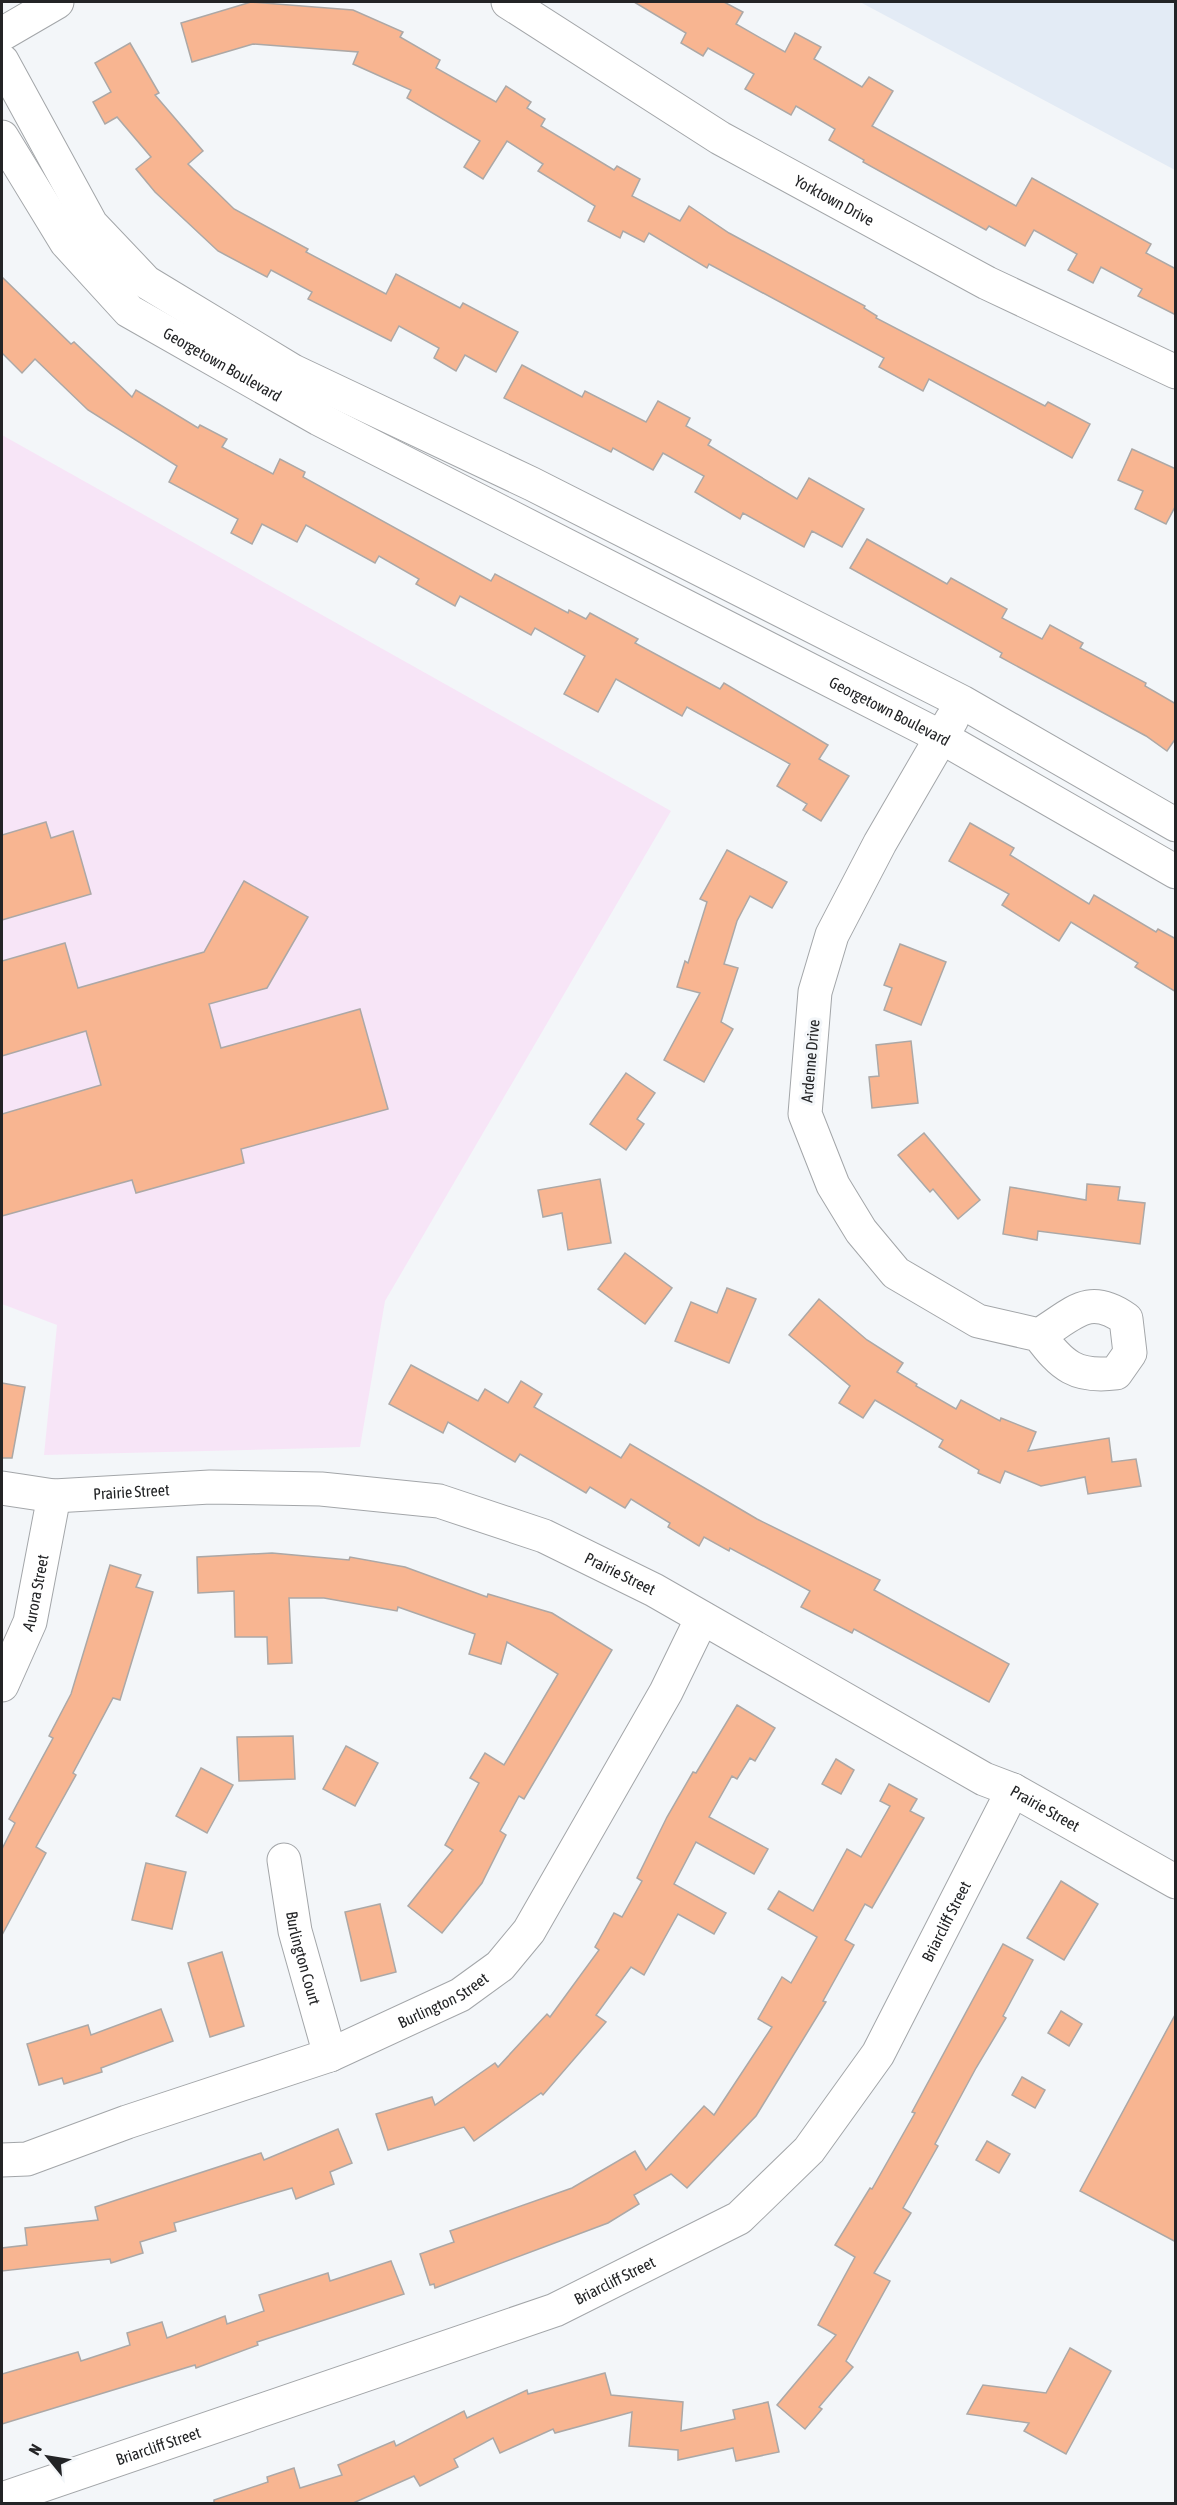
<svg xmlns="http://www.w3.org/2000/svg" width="1177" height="2505" viewBox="0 0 1177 2505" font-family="'Asap Condensed',sans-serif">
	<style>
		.built { fill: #e3ebf5 }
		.education { fill: #f7e5f7 }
		.building { fill: #f8b591; stroke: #aca8a6; stroke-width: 1.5 }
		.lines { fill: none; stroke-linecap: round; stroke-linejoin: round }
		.minor-casing { stroke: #a3a6a9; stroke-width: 35 }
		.minor { stroke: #fff; stroke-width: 33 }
		.labels { text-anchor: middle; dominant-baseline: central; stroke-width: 6; stroke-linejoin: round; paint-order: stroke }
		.street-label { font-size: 16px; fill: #232426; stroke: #f3f6f9 }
	</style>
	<rect width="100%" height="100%" fill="#f3f6f9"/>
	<!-- built -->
	<path class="built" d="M860,2H1175V170Z"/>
	<!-- education -->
	<path class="education" d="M2,435L671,811L385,1301L360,1447L44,1455L57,1325L2,1304Z"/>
	<!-- building -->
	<g class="building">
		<path d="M251,2L353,10L403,32L400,37L440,60L436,68L496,102L506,86L531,102L527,108L545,119L541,126L614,170L617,166L640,179L632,196L680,221L689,206L729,233L865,306L864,308L877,316L876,318L1045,406L1048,402L1090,424L1072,458L929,379L923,391L879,367L884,358L709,264L707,268L649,233L644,242L623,231L620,238L588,221L595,206L538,171L543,164L507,141L483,179L464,167L480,141L407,98L411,90L353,64L358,52L253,44L192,62L181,23Z"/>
		<path d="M634,2H724L743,12L736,24L785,52L795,33L821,47L814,59L862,87L869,77L893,91L872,126L1016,206L1032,178L1151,244L1146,253L1176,269V315L1138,296L1142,289L1101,267L1093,283L1068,270L1077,254L1034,230L1025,246L989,226L986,230L863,162L864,160L829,140L835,129L796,106L791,115L745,89L754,74L708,48L703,56L681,43L686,33Z"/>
		<path d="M130,43L159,93L155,95L203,151L188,164L234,209L308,249L306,252L386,294L396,274L460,308L463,303L518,332L496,372L465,355L456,371L434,358L439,348L399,326L391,341L308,299L312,292L271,270L267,277L218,251L155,192L136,169L151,157L117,117L105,124L93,102L111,92L95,63Z"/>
		<path d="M2,277L71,344L74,342L132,397L136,390L198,428L200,425L227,439L222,447L273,474L280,459L305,472L303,477L491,581L495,574L568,613L569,610L586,619L590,613L638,639L635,643L720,689L724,683L828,745L819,759L849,776L821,821L803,810L807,804L777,786L790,764L687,707L682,716L616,679L598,712L564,694L585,656L535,628L531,635L460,596L455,606L416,584L419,579L379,556L375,563L306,525L297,542L262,524L252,544L231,533L238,519L169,482L177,466L88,410L35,359L22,373L2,353Z"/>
		<path d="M522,365L582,397L585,391L646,422L658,401L690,418L686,426L711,440L708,445L797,499L809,478L864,509L842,547L812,531L804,547L743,513L740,519L695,492L704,476L663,453L653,470L613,448L611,452L504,398Z"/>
		<path d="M1132,449L1176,469V505L1166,524L1135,509L1143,491L1118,480Z"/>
		<path d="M867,539L947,584L951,578L1007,609L1002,618L1042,639L1050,625L1083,643L1080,648L1146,683L1145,686L1176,704V738L1167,751L1146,736L1000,657L1002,653L850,568Z"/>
		<path d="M46,822L51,838L73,831L91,894L2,920V835Z"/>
		<path d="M970,823L1014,848L1010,855L1089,904L1094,895L1156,932L1158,929L1176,939V992L1135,967L1138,963L1071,922L1059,941L1002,905L1009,894L949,861Z"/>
		<path d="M727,850L787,882L772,908L750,896L737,921L724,964L738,968L721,1022L733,1029L704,1082L664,1060L700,993L677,987L685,961L688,963L707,902L700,899Z"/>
		<path d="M244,881L308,917L267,988L209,1004L221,1048L360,1009L388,1109L241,1149L244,1163L136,1193L132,1180L2,1216V1114L101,1085L86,1031L2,1056V961L65,943L78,988L204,952Z"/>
		<path d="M900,944L946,962L921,1025L884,1010L892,988L884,985Z"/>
		<path d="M911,1041L918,1103L872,1108L869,1077L879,1076L876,1045Z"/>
		<path d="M626,1073L655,1093L637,1119L644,1124L626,1150L590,1124Z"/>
		<path d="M924,1133L980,1200L958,1219L933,1189L930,1192L898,1155Z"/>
		<path d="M600,1179L611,1243L568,1250L562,1213L543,1217L538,1190Z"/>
		<path d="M1087,1184L1120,1187L1118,1200L1145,1203L1140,1244L1038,1231L1037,1240L1003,1234L1010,1187L1086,1200Z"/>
		<path d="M625,1253L672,1288L645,1324L598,1289Z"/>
		<path d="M727,1288L756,1299L729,1363L675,1341L691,1302L717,1313Z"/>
		<path d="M819,1299L867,1340L903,1363L897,1372L917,1384L916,1386L956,1409L961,1400L1000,1421L1001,1418L1036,1432L1028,1451L1109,1438L1112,1462L1136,1459L1141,1486L1088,1494L1085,1477L1041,1486L1005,1471L1000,1483L978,1473L979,1470L939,1447L943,1440L875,1400L863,1418L839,1403L850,1386L789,1335Z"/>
		<path d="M411,1365L478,1401L485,1389L508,1403L521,1381L542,1394L534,1407L621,1458L630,1444L757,1519L880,1580L874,1590L1009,1664L989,1702L854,1629L852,1633L801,1607L810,1591L730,1548L729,1551L704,1537L699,1546L668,1527L670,1523L631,1499L625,1508L590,1487L586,1493L520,1454L515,1462L448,1422L443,1433L389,1404Z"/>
		<path d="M2,1383L25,1387L12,1458H2Z"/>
		<path d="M272,1553L349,1560L350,1557L405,1567L487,1597L488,1594L552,1613L612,1650L524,1799L519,1796L500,1831L506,1835L482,1883L442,1933L408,1906L453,1850L445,1845L479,1783L470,1778L485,1753L504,1765L558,1674L507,1642L501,1664L469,1654L475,1634L398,1607L397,1611L324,1598H289L292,1663L268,1664L267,1637H235L234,1591L198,1593L197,1557Z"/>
		<path d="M110,1565L141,1575L136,1587L153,1592L120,1700L113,1698L73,1773L76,1775L36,1847L46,1853L2,1935V1849L15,1823L9,1819L53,1738L49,1736L71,1694Z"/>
		<path d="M737,1705L775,1728L755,1761L750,1758L737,1779L732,1776L709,1817L768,1849L754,1874L696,1842L674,1884L726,1913L714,1934L678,1914L644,1975L631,1967L596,2015L606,2022L543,2095L541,2093L474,2141L464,2127L388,2150L376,2114L432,2097L435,2105L495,2063L498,2067L547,2014L550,2017L599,1950L595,1947L614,1913L622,1917L642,1881L637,1878L667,1817L693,1772L696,1773Z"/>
		<path d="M293,1736L295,1779L239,1781L237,1737Z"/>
		<path d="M346,1746L378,1763L355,1806L323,1789Z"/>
		<path d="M836,1759L854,1770L841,1794L822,1784Z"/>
		<path d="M201,1768L233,1785L207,1833L176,1816Z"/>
		<path d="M889,1784L917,1799L910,1811L924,1818L872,1908L865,1904L845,1940L854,1945L823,2001L826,2002L756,2116L687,2188L671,2174L634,2195L639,2204L608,2223L435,2288L434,2284L430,2285L420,2254L454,2242L450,2231L572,2188L635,2151L646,2170L704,2106L714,2115L772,2027L758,2019L782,1977L791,1983L817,1937L768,1909L779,1891L813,1911L847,1849L861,1857L890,1806L880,1801Z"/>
		<path d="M146,1863L186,1872L172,1929L132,1920Z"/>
		<path d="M1061,1881L1098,1904L1064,1960L1027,1938Z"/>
		<path d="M380,1904L396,1972L361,1981L345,1912Z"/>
		<path d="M1003,1944L1033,1960L1003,2016L1006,2018L976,2068L935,2144L938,2146L903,2208L911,2213L874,2273L890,2281L846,2361L853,2367L819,2407L822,2409L805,2429L777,2405L836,2335L818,2325L855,2257L835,2245L870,2188L872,2189L915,2113L912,2112Z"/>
		<path d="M222,1952L244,2026L210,2037L188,1963Z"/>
		<path d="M161,2009L173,2041L101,2068L102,2072L64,2084L62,2078L39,2085L27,2044L88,2025L91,2035Z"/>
		<path d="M1061,2011L1082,2024L1069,2046L1048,2033Z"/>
		<path d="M1176,2013V2242L1080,2191Z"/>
		<path d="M1022,2077L1045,2090L1035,2108L1012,2095Z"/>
		<path d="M338,2129L352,2163L330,2172L334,2184L296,2199L292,2188L174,2223L176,2231L140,2242L143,2253L111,2263L110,2259L2,2271V2248L27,2245L25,2228L98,2220L95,2207L261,2153L264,2160Z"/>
		<path d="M987,2141L1010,2154L999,2173L976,2160Z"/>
		<path d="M391,2261L404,2294L257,2342L258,2345L196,2368L195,2365L2,2424V2374L78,2352L81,2361L130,2345L127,2333L162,2322L167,2338L225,2316L227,2324L264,2311L259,2295L328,2273L330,2281Z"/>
		<path d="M1070,2348L1111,2371L1066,2454L1024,2431L1029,2423L967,2414L983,2385L1046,2393Z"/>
		<path d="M605,2373L611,2395L683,2402L681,2431L735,2419L733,2410L768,2402L779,2452L736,2461L733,2448L678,2460V2450L629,2446L632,2412L555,2433L553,2429L500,2453L493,2438L454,2459L458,2467L420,2486L414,2476L351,2504H214V2500L268,2482L267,2477L294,2468L300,2488L342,2475L338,2465L394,2441L396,2446L464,2411L467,2418L527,2390L528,2394Z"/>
	</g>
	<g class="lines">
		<!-- minor casing -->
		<g class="minor-casing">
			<g id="minor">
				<path id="s1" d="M508,2L720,138L987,283L1176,372"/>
				<path d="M2,34L57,2"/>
				<path d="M2,61L91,224L146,282L293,371L532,484L962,702L1176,825"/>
				<path id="s2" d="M2,137L66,242L129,311L319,419L941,737L1176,872"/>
				<path d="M952,719L880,843L832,935L815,992L805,1114L833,1185L861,1231L896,1273L978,1321L1039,1335C1062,1366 1076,1378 1116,1373L1130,1353L1126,1319C1088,1292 1074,1314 1039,1335"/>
				<path id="s3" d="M2,1488L54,1496L210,1487L321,1489L439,1501L544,1536L654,1590L984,1779L1013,1790L1176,1882"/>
				<path id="s4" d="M2,1685L30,1622L54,1496"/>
				<path id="s5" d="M284,1860L295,1931L330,2055"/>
				<path id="s6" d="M2,2160L27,2159L127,2122L330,2055L460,1995L500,1966L529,1931L666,1692L702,1618"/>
				<path id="s7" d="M2,2499L555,2310L739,2218L809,2150L878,2054L1013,1790"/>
			</g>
		</g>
		<!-- minor -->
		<use href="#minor" class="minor"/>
	</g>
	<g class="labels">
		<!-- street labels -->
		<g class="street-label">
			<text stroke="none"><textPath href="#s1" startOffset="382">Yorktown Drive</textPath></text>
			<text stroke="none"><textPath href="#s2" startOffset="324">Georgetown Boulevard</textPath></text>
			<text stroke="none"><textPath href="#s2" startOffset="1076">Georgetown Boulevard</textPath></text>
			<text transform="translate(810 1061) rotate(-85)">Ardenne Drive</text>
			<text stroke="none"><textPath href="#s3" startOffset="130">Prairie Street</textPath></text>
			<text stroke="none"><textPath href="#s3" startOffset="634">Prairie Street</textPath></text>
			<text stroke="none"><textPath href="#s4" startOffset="99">Aurora Street</textPath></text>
			<text stroke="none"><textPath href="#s3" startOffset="1120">Prairie Street</textPath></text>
			<text stroke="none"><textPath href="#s7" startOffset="1155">Briarcliff Street</textPath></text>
			<text stroke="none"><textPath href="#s5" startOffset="100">Burlington Court</textPath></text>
			<text stroke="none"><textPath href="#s6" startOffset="471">Burlington Street</textPath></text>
			<text stroke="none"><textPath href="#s7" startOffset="651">Briarcliff Street</textPath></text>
			<text stroke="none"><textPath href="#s7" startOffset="165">Briarcliff Street</textPath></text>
		</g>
	</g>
	<!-- border -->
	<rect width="1177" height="2505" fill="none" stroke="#232426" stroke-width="6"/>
	<!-- north arrow -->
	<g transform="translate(48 2457) rotate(300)" stroke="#f3f6f9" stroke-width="4.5" paint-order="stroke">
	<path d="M0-4.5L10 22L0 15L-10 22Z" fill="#232426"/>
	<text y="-9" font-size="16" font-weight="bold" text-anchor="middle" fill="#232426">N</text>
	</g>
</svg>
